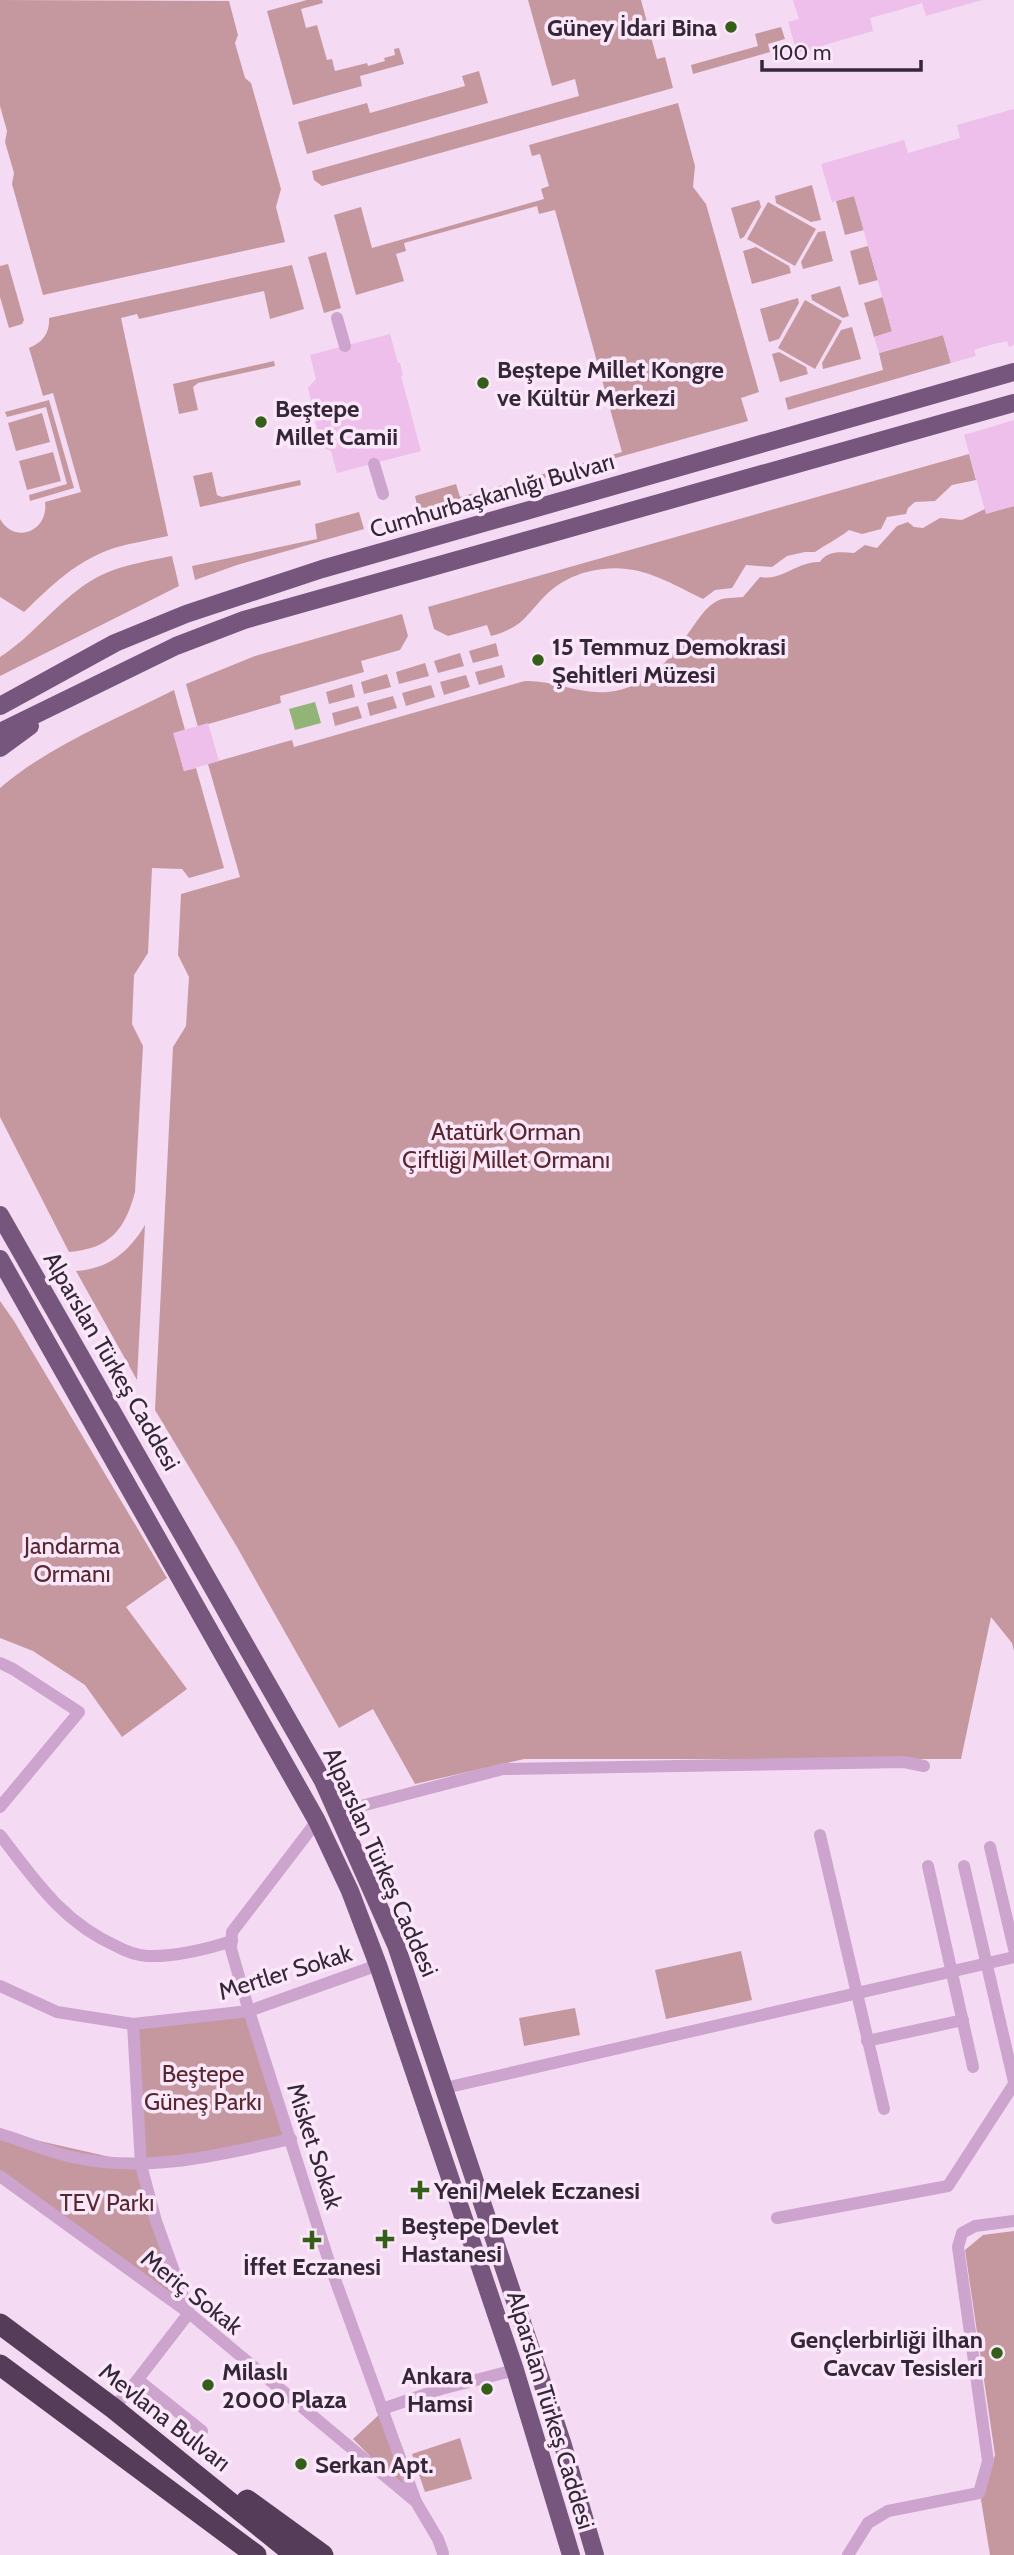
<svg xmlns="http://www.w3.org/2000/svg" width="1014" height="2555" viewBox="0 0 1014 2555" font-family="Cabin,sans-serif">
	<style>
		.green { fill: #c5989f }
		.plaza { fill: #eebfea }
		.water { fill: #92b476 }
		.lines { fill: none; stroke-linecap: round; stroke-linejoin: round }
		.street { stroke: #cca4cd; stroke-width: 12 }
		.primary { stroke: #76567c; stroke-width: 18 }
		.highway { stroke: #553d5a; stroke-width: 21 }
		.poi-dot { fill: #355e18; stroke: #fbe7fa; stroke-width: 2.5 }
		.labels { text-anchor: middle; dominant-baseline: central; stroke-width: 7; stroke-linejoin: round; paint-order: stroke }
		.poi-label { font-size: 24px; font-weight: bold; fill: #352738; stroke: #fbe7fa; text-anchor: start }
		.street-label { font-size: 24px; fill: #352738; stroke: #fbe7fa }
		.park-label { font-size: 24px; fill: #59282e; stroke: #fbe7fa }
	</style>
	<rect width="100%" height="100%" fill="#f4daf3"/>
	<!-- green -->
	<g class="green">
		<path d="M0,0L229,1L238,35L235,43L245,78L251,83L281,189L276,207L285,242L43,295L12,184L14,173L5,142L7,131L0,106Z"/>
		<path d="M307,0H322L323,3L301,9L306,28L317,25L327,60L332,59L335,71L367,63L368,66L385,61L384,58L395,55L394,49L399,48L404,64L360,76L362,86L293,105L267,11Z"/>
		<path d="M528,0H641L657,59L665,57L673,88L322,186L314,180L312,171L579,96L575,79L552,86Z"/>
		<path d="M781,27L785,39L768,44L770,52L693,74L691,65L758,46L755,34Z"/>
		<path d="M479,71L488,103L307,154L298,122L367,103L370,113L465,86L462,76Z"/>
		<path d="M678,103L695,166L693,187L706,204L759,392L741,398L748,421L419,513L415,496L456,484L460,497L622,452L555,210L539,214L537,206L404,243L406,251L396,254L404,281L356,295L334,215L361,207L372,248L544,199L541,189L549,186L540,154L532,156L529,145Z"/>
		<path d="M812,185L821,220L811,222L776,203L775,196Z"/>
		<path d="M854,196L864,230L845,235L836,201Z"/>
		<path d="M759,200L761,207L744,237L740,239L731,208Z"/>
		<path d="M768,202L816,229L795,266L747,239Z"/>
		<path d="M825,231L833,261L803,269L801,262L818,232Z"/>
		<path d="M868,246L878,280L859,285L850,251Z"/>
		<path d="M756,247L789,266L791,273L752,284L743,251Z"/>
		<path d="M326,252L341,308L324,313L308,257Z"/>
		<path d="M8,264L24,320L22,324L9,328L0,297V266Z"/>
		<path d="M292,265L304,309L270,319L264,291L139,319L137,314L121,318L168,536C150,540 131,543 114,548C77,560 51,586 24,612L0,597V519C15,545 49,531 45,502L81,492L53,393L43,396L29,348C43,342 50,333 49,318Z"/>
		<path d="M840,286L849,316L843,318L812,300L811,295Z"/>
		<path d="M883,297L892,332L874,337L864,303Z"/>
		<path d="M798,298L799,303L779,339L769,342L760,309Z"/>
		<path d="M805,300L842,321L815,369L778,348Z"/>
		<path d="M852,327L861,359L823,369L822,363L841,330Z"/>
		<path d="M943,335L951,363L788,410L785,398L883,370L879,353Z"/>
		<path d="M779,352L806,367L808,374L780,382L772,354Z"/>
		<path d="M274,361L275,366L198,383L193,387L198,410L179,414L173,384Z"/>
		<path d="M49,400L74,488L30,501L29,495L67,484L46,407L7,417L5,412Z"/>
		<path d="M42,413L50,442L16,451L8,423Z"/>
		<path d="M53,452L61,481L27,490L19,461Z"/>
		<path d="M969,454L976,480L952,485L935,501L915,502L908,508L906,514L887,517L881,529L862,534L849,530C838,539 826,544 815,552H805L787,556L772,567L746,565L732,588L715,590L703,599C662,579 634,560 587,572C574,575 559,583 549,592C525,615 526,626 491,636L487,625L448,636L434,629L428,607Z"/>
		<path d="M212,472L217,495L222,497L300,480L301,485L200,507L193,476Z"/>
		<path d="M1014,506V1651L1012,1643L991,1617L961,1759H524L415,1784L373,1709L339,1728L237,1547L155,1410L173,1047L186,1026L189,977L178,955L181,894L240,877L208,764L292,740L294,747L525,681C556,680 583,697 615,691C652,684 671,657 692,628C699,618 706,607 717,601C724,597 735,598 743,597L760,577C782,581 798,561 820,562C827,550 842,552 854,553L865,545L877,548L897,526L908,522L914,527L923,528L940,518L962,520L985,509L986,513Z"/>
		<path d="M359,512L364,529L237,565L195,580L192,566L317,539L315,524Z"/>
		<path d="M172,556L179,586L0,676V657C33,636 56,603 89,582C114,566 143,562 172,556Z"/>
		<path d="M402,614L408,636L400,650L361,661L364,672L280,696L281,703L198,727L186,684L255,656Z"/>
		<path d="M496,643L499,656L473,663L469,651Z"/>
		<path d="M460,653L464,666L438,673L434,661Z"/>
		<path d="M425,663L429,676L399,684L396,672Z"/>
		<path d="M502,665L505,677L479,685L475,672Z"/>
		<path d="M387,674L391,687L364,694L361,682Z"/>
		<path d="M466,675L470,687L444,695L440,682Z"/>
		<path d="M352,684L355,697L329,704L326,692Z"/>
		<path d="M431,685L435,697L406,706L402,693Z"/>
		<path d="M174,690L185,730L174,734L184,771L196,768L224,868L189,878L182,869L152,868L148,953L134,975L132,1024L143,1046L135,1192C125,1230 109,1249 69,1252L0,1117V788C50,745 115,720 174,690Z"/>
		<path d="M393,696L397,708L370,716L367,703Z"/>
		<path d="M358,706L362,718L335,726L332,713Z"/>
		<path d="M145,1225L137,1380L76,1271C108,1269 129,1252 145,1225Z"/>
		<path d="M0,1301L14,1321L167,1578L126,1607L187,1689L122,1737L85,1685L33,1651L0,1638Z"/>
		<path d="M741,1951L752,2000L666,2019L655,1970Z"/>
		<path d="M575,2008L580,2035L524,2046L519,2018Z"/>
		<path d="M249,2011L291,2139L141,2165L189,2313L0,2179V2132L141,2164L133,2024Z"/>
		<path d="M1014,2231V2555H990L981,2500L995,2455L965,2250L983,2235Z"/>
		<path d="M383,2411L414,2500L353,2439Z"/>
		<path d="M460,2438L472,2479L425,2492L412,2454Z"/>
	</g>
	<!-- plaza -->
	<g class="plaza">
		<path d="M793,0H982L926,16L922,3L896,11L870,18L873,31L797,53L788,22L799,19Z"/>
		<path d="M1014,109V345L1009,347L1007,341L990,345L974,350L976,356L951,363L943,335L879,353L874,337L892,331L854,196L832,202L821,164L904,140L908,153L960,138L957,125Z"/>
		<path d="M390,334L398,363H400L403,375L401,376L421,451L337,473L331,451L321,446L308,388L316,379L310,355Z"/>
		<path d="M1014,420V506L986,514L964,435Z"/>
		<path d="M208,723L219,761L184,771L173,733Z"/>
	</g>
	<!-- water -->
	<path class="water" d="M315,702L321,723L295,730L289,709Z"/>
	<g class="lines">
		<!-- street -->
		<g class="street">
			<path d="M337,318L345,346"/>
			<path d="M374,464L383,494"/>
			<path d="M0,1663L13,1669L79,1712L0,1807"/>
			<path d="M338,1812L503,1769L904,1762L924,1766"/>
			<path d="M317,1821L232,1932L231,1949L249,2011L332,2271L416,2502L438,2539L443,2553"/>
			<path d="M0,1835C35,1880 62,1922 116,1946C125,1951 136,1955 147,1956C176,1957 204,1950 232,1941"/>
			<path d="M820,1835L884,2109"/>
			<path d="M990,1847L1014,1949"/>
			<path d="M928,1866L973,2067"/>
			<path d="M964,1866L1014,2082"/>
			<path d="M0,1986L57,2012L133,2024L249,2011L378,1965"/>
			<path d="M867,2041L963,2020"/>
			<path d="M445,2088L1014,1957"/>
			<path d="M0,2134C24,2141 48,2152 72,2157C146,2174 219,2155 291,2139"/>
			<path d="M0,2176L189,2313L416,2502"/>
			<path d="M777,2218L948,2186L1014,2084"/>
			<path d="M138,2380L202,2431"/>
			<path d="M113,2408L128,2392L189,2313L156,2221L141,2165L133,2024"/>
			<path d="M382,2409L441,2389L515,2370"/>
			<path d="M848,2555L868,2523L888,2511L979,2493L988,2461L958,2247L962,2233L975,2226L1014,2221"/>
		</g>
		<!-- primary -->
		<g class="primary">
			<path d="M0,706L115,643L186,614L322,569L1014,372"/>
			<path d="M0,732L176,646L244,620L1014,403"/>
			<path d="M0,748L30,726"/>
			<path d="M0,1215L323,1781L396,1945L562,2442L595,2555"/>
			<path d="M0,1259L317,1821L350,1891L378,1965L515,2370L571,2555"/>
		</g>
		<!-- highway -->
		<g class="highway">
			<path d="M0,2324L113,2408L295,2555"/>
			<path d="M0,2365L256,2555"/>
			<path d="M247,2500L323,2555"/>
		</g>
	</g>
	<!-- markers -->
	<g class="poi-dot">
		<circle cx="731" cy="27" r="7"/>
		<circle cx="483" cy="383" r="7"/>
		<circle cx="261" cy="422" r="7"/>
		<circle cx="538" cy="660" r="7"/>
		<path d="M416.5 2179.5h7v7h7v7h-7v7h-7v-7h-7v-7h7z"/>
		<path d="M381.5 2228.5h7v7h7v7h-7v7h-7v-7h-7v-7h7z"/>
		<path d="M308.5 2229.5h7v7h7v7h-7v7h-7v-7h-7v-7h7z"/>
		<circle cx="997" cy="2353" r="7"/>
		<circle cx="208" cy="2385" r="7"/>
		<circle cx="487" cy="2389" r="7"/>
		<circle cx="301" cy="2464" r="7"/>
	</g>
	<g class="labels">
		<!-- poi labels -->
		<g class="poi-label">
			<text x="717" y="27" text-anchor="end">Güney İdari Bina</text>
			<text x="497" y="369">Beştepe Millet Kongre<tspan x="497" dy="28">ve Kültür Merkezi</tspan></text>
			<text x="275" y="408">Beştepe<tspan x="275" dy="28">Millet Camii</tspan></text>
			<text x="552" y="646">15 Temmuz Demokrasi<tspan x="552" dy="28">Şehitleri Müzesi</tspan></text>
			<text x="434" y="2190">Yeni Melek Eczanesi</text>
			<text x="401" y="2225">Beştepe Devlet<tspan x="401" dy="28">Hastanesi</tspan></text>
			<text x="312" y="2266" text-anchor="middle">İffet Eczanesi</text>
			<text x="983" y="2339" text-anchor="end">Gençlerbirliği İlhan<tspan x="983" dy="28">Cavcav Tesisleri</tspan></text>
			<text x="222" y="2371">Milaslı<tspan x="222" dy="28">2000 Plaza</tspan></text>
			<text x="473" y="2375" text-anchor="end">Ankara<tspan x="473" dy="28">Hamsi</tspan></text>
			<text x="315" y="2464">Serkan Apt.</text>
		</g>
		<!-- street labels -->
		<g class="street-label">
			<text transform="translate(492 495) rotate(-16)">Cumhurbaşkanlığı Bulvarı</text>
			<text transform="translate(112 1361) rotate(60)">Alparslan Türkeş Caddesi</text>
			<text transform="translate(381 1862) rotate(66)">Alparslan Türkeş Caddesi</text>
			<text transform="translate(285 1972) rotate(-17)">Mertler Sokak</text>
			<text transform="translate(315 2146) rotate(72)">Misket Sokak</text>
			<text transform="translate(192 2292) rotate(38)">Meriç Sokak</text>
			<text transform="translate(551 2410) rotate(73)">Alparslan Türkeş Caddesi</text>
			<text transform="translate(165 2417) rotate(38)">Mevlana Bulvarı</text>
		</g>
		<!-- park labels -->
		<g class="park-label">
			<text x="506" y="1131">Atatürk Orman<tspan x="506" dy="28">Çiftliği Millet Ormanı</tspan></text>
			<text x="72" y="1545">Jandarma<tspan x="72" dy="28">Ormanı</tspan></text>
			<text x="203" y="2073">Beştepe<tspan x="203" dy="28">Güneş Parkı</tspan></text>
			<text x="107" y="2202">TEV Parkı</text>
		</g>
	</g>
	<!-- scale -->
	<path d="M762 60v10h159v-10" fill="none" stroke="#352738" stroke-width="3.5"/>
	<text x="772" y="60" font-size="21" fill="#352738" stroke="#fbe7fa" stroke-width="5" paint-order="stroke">100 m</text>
</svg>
